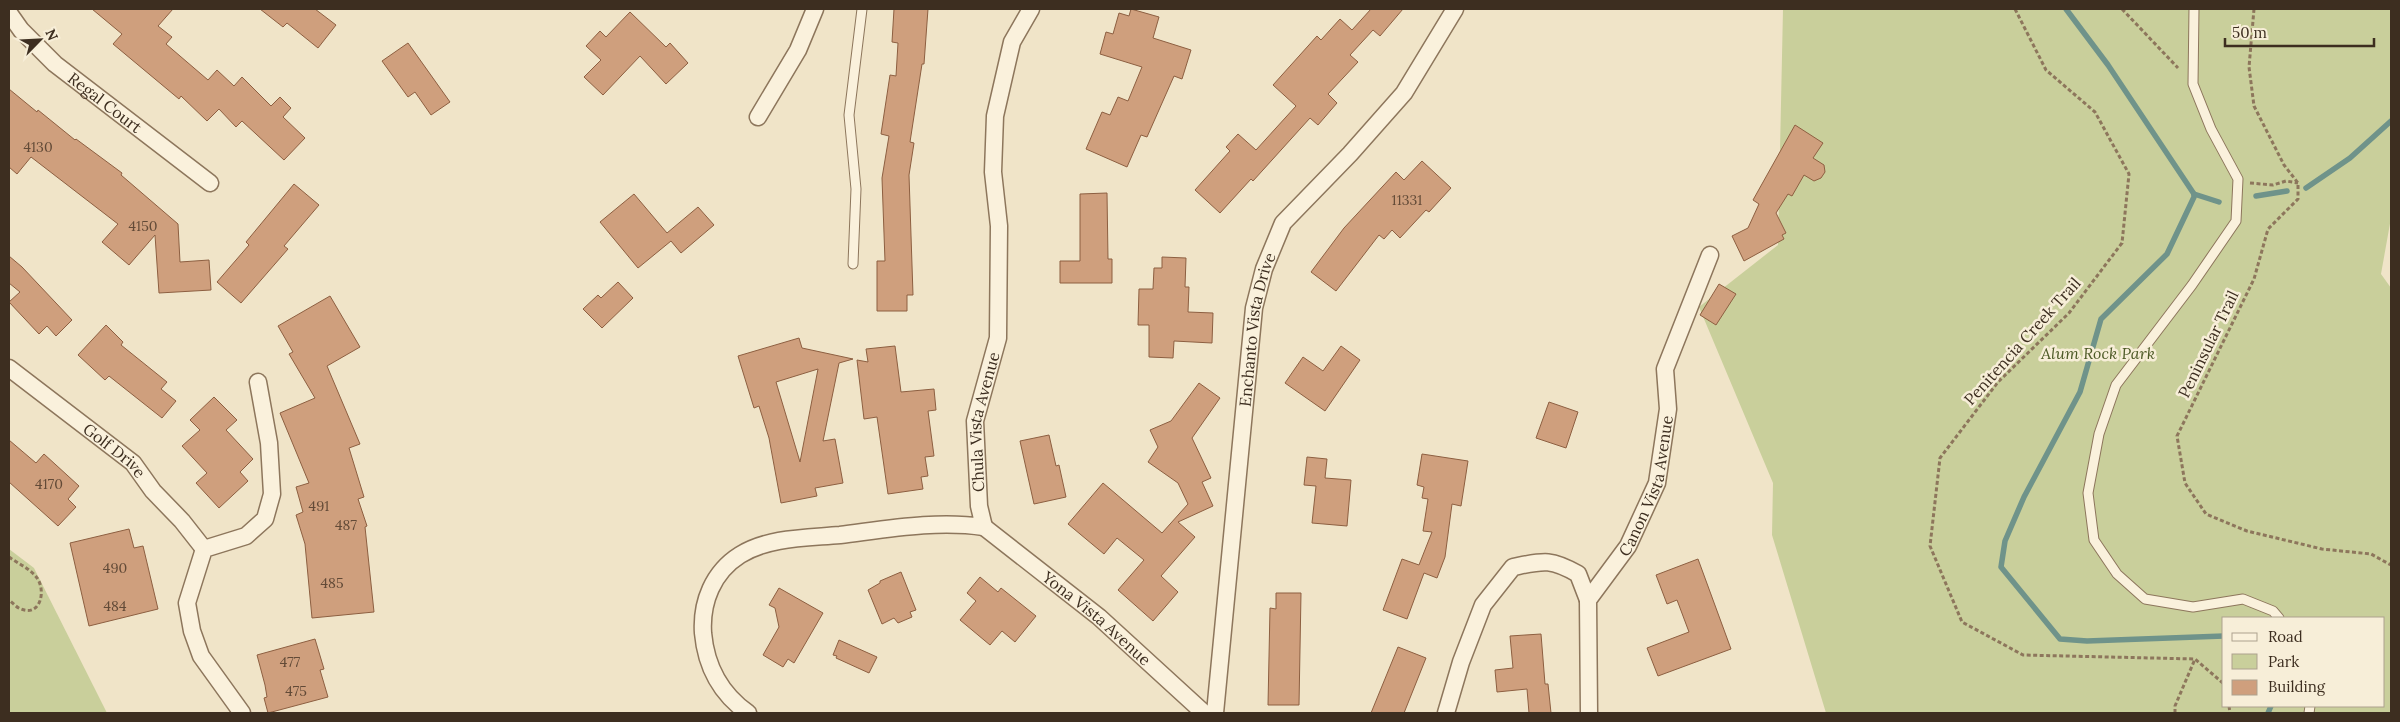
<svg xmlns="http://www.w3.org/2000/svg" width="2400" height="722" viewBox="0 0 2400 722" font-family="Lora,serif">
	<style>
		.green { fill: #c9cf9b; fill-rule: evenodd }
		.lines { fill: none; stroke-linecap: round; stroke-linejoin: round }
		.stream { stroke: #6f938a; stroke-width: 5.5 }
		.building { fill: #cf9f7d; stroke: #8d5f41; fill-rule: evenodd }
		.service-casing { stroke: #8d765c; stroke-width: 11 }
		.minor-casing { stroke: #8d765c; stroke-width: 19 }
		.path { stroke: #8d765c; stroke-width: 3; stroke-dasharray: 4 2.5; stroke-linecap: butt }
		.service { stroke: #faf1dc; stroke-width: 9 }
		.minor { stroke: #faf1dc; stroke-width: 16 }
		.labels { text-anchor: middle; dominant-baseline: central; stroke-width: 5; stroke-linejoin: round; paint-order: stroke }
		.number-label { font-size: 14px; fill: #624a37 }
		.street-label { font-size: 16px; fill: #3d2e20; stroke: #f7eed8 }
		.park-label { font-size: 16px; font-style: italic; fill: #4d5a26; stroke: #f7eed8 }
	</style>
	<rect width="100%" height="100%" fill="#f0e4c8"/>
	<!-- green -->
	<g class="green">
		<path d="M1783,9H2391V218L2381,274L2391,288V713H1826L1772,535L1773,483L1699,307L1778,245ZM2224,618H2384V706H2224Z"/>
		<path d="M9,549L34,568L107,713H9Z"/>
	</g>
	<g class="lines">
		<!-- stream -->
		<g class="stream">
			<path d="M2066,9L2108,65L2194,194V197L2167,254L2101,319L2080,392L2024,497L2005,541L2001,567L2060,639L2087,641L2224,636"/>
			<path d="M2306,188L2350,158L2391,121"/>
			<path d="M2194,194L2219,202"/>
			<path d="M2256,196L2287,191"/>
			<path d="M2268,713L2271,706"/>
		</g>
	</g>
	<!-- building -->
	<g class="building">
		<path d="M92,9H173L158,26L172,37L166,44L208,80L217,70L234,86L242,77L271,106L280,97L291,108L283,117L305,138L284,160L242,121L236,127L219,109L207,121L181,96L179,99L113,44L122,34Z"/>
		<path d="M260,9H315L336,25L318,48L287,23L283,27Z"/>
		<path d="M894,9H928L924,64H922L910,142L914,143L909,175L913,295H907V311H877V261H885L882,178L889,136L881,134L890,75L896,76L898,43L892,42Z"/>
		<path d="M1131,9L1159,17L1153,38L1191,50L1182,79L1174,76L1147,137L1141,135L1127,167L1086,149L1102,112L1110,115L1118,97L1128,101L1142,67L1100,54L1106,32L1113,34L1119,13L1129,16Z"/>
		<path d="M1371,9H1403L1380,36L1373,30L1350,55L1358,62L1328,94L1337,103L1318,125L1310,118L1253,181L1251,179L1220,213L1195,190L1230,151L1226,147L1238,134L1256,150L1296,106L1273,85L1317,36L1321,40L1340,19L1352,30Z"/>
		<path d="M630,12L666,47L670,43L688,63L666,84L640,56L603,95L584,77L601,60L586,46L600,31L606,37Z"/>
		<path d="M408,43L450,102L431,115L415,92L408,97L382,61Z"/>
		<path d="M9,89L37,112L38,110L75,140L76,139L122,173L121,175L178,224L180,262L209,260L211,290L159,293L155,235L129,265L102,242L118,224L31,157L17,174L9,167Z"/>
		<path d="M1795,125L1823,143L1813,158L1824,165L1825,172L1821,178L1814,181L1804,175L1792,196L1788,194L1776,213L1786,233L1782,235L1784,239L1744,261L1732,236L1748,228L1759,204L1753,200Z"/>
		<path d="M1422,161L1451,188L1429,212L1426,210L1400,238L1392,230L1384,239L1379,235L1336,291L1311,272L1344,228L1396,172L1404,180Z"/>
		<path d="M294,184L319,205L284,246L288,249L241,303L217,282L249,245L246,242Z"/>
		<path d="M1107,193L1108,259H1112V283H1060V261H1080V194Z"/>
		<path d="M634,194L667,233L698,207L714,225L681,253L671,241L638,268L600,222Z"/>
		<path d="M9,256L22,267L72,320L56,336L47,326L39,334L9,302L20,292L9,283Z"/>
		<path d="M1162,257L1186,258L1185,287H1189L1188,312L1213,313L1212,343L1174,341L1173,358L1149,357V325H1138L1139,289H1153L1154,268H1162Z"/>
		<path d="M618,282L633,298L602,328L583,309L598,295L601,298Z"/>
		<path d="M1719,284L1736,294L1716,325L1700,315Z"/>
		<path d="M330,296L360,347L327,366L360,444L349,448L364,497L358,499L367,526L365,527L374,612L312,618L305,544L296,515L303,512L296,487L309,483L280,413L315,398L289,354L293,352L278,326Z"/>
		<path d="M106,325L123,342L121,345L167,382L161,389L176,401L162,418L109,376L105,380L78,355Z"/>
		<path d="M799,338L802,348L853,359L839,363L823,441L835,439L843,483L815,488L817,496L781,503L769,438L759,406L754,408L738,356ZM818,369L800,462L776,382Z"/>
		<path d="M895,346L901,392L934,389L936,410L928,411L934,456L925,457L928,476L921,477L923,489L888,494L877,417L864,419L857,360L868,362L866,349Z"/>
		<path d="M1341,346L1360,360L1325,411L1285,383L1303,357L1323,371Z"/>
		<path d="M1199,383L1220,398L1192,438L1211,478L1202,482L1213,506L1178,522L1195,537L1161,576L1178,592L1153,621L1118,590L1144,560L1117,538L1104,554L1068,524L1103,483L1162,533L1188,504L1178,483L1148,462L1158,447L1150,430L1171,421Z"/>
		<path d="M214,397L237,420L226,430L253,459L240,472L248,481L219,508L196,483L207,473L182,446L200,430L190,420Z"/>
		<path d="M1549,402L1578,412L1566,448L1536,438Z"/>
		<path d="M1049,435L1056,466L1059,465L1066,497L1034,504L1020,441Z"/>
		<path d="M9,440L36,463L44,454L79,486L68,499L76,507L58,526L9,482Z"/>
		<path d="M1422,454L1468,461L1461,506L1452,504L1445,557L1437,578L1424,573L1407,619L1383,610L1402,559L1419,565L1432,532L1423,531L1428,499L1422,498L1424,487L1417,485Z"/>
		<path d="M1307,457L1327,459L1325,478L1351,480L1347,526L1312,523L1316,486L1304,485Z"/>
		<path d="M129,529L134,548L143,546L158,609L89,626L70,543Z"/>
		<path d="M1698,559L1731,649L1658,676L1647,648L1689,632L1677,600L1667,604L1656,575Z"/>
		<path d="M901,572L916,610L910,612L912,617L898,623L894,618L882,624L868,590L880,583V581Z"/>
		<path d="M980,577L998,592L1001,588L1036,616L1015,642L1002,631L990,645L960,620L976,601L967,593Z"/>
		<path d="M779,588L823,613L794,663L788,659L783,667L763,655L779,627L775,608L769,605Z"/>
		<path d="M1276,593H1301L1299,705H1268L1270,608L1276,609Z"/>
		<path d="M1541,634L1545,684H1548L1551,713H1529L1527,689L1497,692L1495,670L1513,668L1510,636Z"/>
		<path d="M315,639L324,669L320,670L328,697L268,713L264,698L267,697L265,685L257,655Z"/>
		<path d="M839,640L877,657L869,673L836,658L837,656L833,655Z"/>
		<path d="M1398,647L1426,658L1404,713H1371Z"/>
	</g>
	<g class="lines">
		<!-- service casing -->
		<g class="service-casing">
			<g id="service">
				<path d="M2194,9L2193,84L2211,129L2238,179L2236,221L2192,285L2116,385L2099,434L2088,493L2094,540L2117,574L2145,599L2193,607L2243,599L2273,611L2279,618"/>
				<path d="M853,264L856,189L849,115L862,9"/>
				<path d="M2309,713L2310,706"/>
			</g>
		</g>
		<!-- minor casing -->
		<g class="minor-casing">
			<g id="minor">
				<path id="s1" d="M9,13L21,30L55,64L210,183"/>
				<path d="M758,117L798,50L815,9"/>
				<path id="s2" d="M9,368L133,463L153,491L182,521L204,549"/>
				<path id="s3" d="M984,527L1099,617L1204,713"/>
				<path d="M242,713L201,656L192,631L187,603L204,549L246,536L265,519L272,494L269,443L258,382"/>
				<path id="s4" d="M748,713C721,694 706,666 703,633C701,602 713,572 740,555C769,537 807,538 840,535C888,529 936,520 984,527L979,506L975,421L998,338L999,226L993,172L995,116L1012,42L1031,9"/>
				<path id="s5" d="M1215,713L1254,308L1264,269L1283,223L1350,154L1404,93L1455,9"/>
				<path d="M1446,713L1461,662L1483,605L1513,567C1543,561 1550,558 1578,574L1588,600"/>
				<path id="s6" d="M1589,713L1588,600L1628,546L1657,483L1668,409L1665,369L1710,255"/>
			</g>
		</g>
		<!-- path -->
		<g class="path">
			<path d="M2015,9L2046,70L2095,112L2129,174L2122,243L2069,313L1998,382L1940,458L1930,546L1962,622L2023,655L2195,659L2224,684"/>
			<path d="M2122,9L2178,68"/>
			<path d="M2254,9L2249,67L2254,106L2284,165L2298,183V199L2268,229L2254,279L2177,436L2185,483L2206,514L2247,531L2322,549L2371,554L2391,565"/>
			<path d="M2250,183L2273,185L2286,181L2298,183"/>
			<path d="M9,557C17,563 31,569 37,578C46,590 41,617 21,609C17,608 13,603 9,600"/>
			<path d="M2229,706L2230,713"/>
			<path d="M2175,713V706L2195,659"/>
		</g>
		<!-- service -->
		<use href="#service" class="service"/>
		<!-- minor -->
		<use href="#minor" class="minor"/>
	</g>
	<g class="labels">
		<!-- number labels -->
		<g class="number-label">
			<text x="38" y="147">4130</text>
			<text x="1407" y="200">11331</text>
			<text x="143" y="226">4150</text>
			<text x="49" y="484">4170</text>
			<text x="319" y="506">491</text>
			<text x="346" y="525">487</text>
			<text x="115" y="568">490</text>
			<text x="332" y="583">485</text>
			<text x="115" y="606">484</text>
			<text x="290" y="662">477</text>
			<text x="296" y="691">475</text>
		</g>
		<!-- street labels -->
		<g class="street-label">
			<text stroke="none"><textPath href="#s1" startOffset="132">Regal Court</textPath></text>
			<text stroke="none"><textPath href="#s5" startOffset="386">Enchanto Vista Drive</textPath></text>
			<text transform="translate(2022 341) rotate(-48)">Penitencia Creek Trail</text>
			<text transform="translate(2208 344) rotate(-64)">Peninsular Trail</text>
			<text stroke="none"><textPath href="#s4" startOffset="540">Chula Vista Avenue</textPath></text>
			<text stroke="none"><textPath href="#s2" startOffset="134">Golf Drive</textPath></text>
			<text stroke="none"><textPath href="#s6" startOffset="244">Canon Vista Avenue</textPath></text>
			<text stroke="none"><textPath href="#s3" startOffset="145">Yona Vista Avenue</textPath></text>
		</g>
		<!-- park labels -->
		<g class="park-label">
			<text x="2098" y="353">Alum Rock Park</text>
		</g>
	</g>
	<!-- border -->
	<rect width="2400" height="722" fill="none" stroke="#3d2e20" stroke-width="20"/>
	<!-- legend -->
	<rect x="2222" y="617" width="162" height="90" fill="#f7eed8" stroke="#ada18e"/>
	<rect x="2232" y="633" width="25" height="8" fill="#faf1dc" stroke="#ada18e"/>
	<text x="2268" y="642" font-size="15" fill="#3d2e20">Road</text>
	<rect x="2232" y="654" width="25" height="15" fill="#c9cf9b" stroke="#ada18e"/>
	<text x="2268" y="667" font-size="15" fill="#3d2e20">Park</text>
	<rect x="2232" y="680" width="25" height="15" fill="#cf9f7d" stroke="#ada18e"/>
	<text x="2268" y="692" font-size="15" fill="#3d2e20">Building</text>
	<!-- north arrow -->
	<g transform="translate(40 40) rotate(66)" stroke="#f7eed8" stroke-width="4" paint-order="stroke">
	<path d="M0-4L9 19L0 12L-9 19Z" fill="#3d2e20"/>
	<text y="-8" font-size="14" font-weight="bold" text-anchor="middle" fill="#3d2e20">N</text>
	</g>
	<!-- scale -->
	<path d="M2225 38v8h149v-8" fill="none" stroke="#3d2e20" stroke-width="2.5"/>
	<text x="2232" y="38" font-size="15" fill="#3d2e20" stroke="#f7eed8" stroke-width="4" paint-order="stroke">50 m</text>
</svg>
